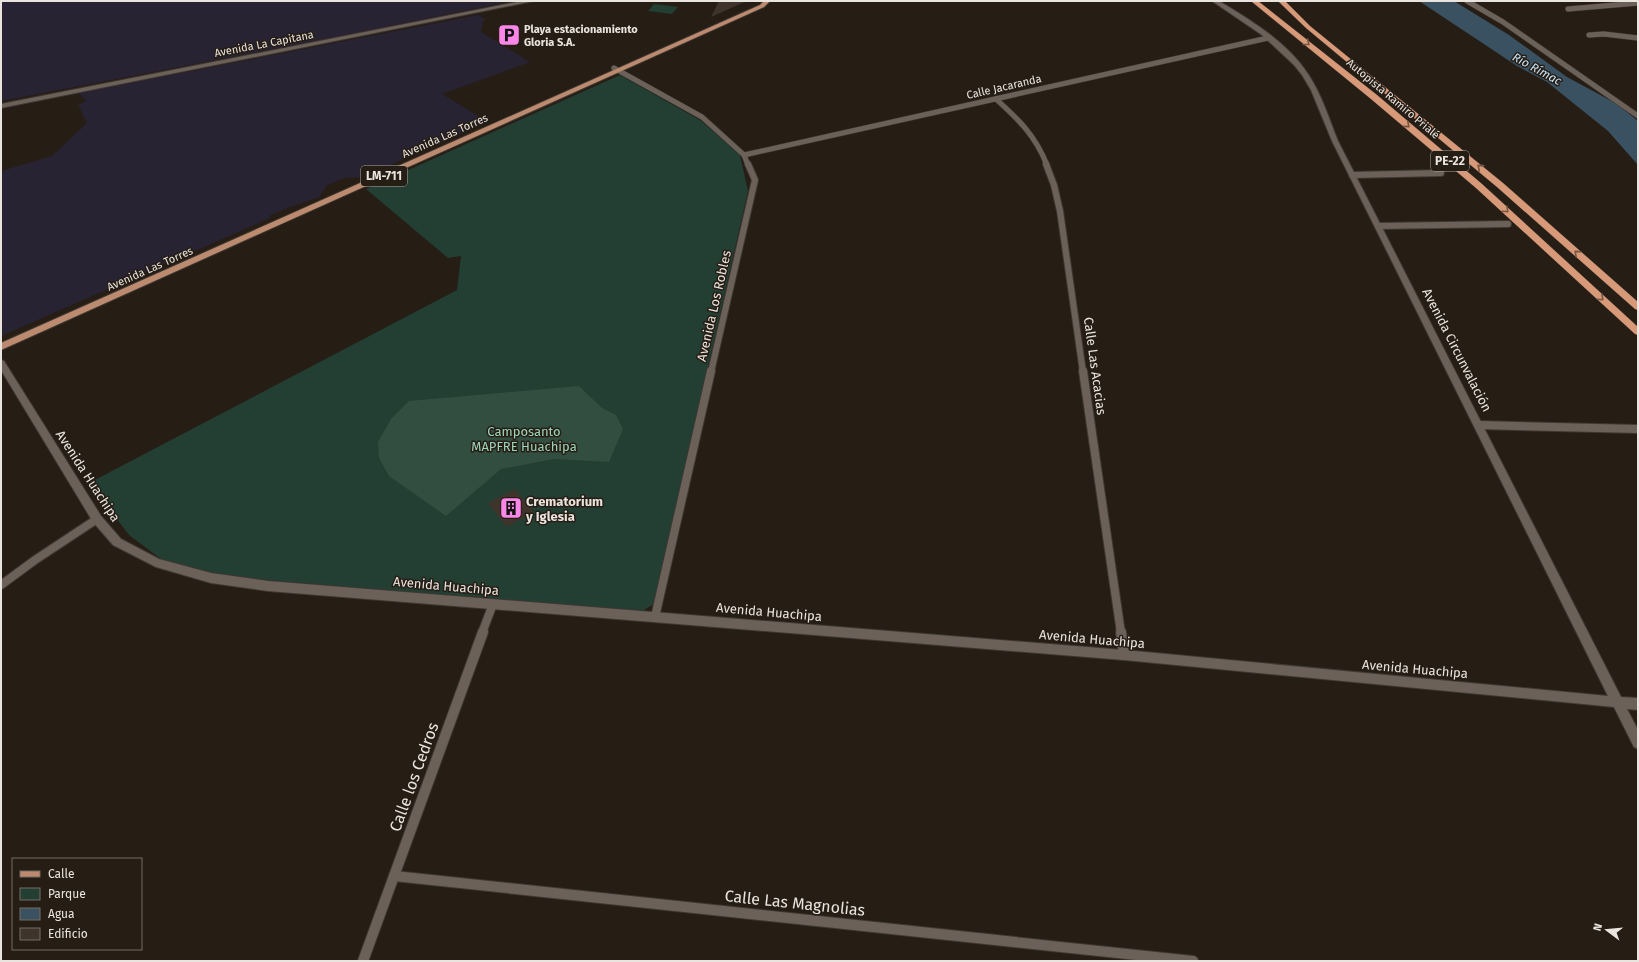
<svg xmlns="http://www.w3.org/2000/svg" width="1639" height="962" viewBox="0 0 1639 962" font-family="'Fira Sans',sans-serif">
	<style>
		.industrial { fill: #282333 }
		.green { fill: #233e32 }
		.forest { fill: #324e41 }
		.water { fill: #395161 }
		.building { fill: #3e342c }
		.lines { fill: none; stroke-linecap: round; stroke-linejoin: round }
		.minor-far3-casing { stroke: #3f3833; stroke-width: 6 }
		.minor-far2-casing { stroke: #3f3833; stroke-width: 8 }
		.minor-far1-casing { stroke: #3f3833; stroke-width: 10 }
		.minor-casing { stroke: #3f3833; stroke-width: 12 }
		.tertiary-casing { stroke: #3f3833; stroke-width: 2 }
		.primary-casing { stroke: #3f3833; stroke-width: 2 }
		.trunk-casing { stroke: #3f3833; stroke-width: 1 }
		.minor-far3 { stroke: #6c6158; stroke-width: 5 }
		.minor-far2 { stroke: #6c6158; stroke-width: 6 }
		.minor-far1 { stroke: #6c6158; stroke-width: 8 }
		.minor { stroke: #6c6158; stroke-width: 10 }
		.tertiary { fill: #6c6158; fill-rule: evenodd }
		.primary { fill: #bc8b6f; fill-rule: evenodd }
		.trunk { fill: #d79977; fill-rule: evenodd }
		.oneway { stroke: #765541 }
		.labels { text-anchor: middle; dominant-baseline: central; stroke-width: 3; stroke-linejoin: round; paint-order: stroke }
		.far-poi-label { font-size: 11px; font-weight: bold; fill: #eae4de; stroke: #261d15; text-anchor: start }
		.far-street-label { font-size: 11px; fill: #eae4de; stroke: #261d15 }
		.far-water-label { font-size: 12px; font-style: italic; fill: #c8e6fa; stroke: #261d15 }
		.shield { fill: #261d15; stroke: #afa8a2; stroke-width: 1 }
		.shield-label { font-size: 12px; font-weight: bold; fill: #eae4de }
		.street-label { font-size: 13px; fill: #eae4de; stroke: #261d15 }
		.park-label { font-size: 13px; fill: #9cd5ba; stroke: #261d15 }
		.poi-label { font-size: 13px; font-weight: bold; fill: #eae4de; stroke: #261d15; text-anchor: start }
		.near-street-label { font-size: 16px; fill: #eae4de; stroke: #261d15 }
	</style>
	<rect width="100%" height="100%" fill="#261d15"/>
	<!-- industrial -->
	<g class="industrial">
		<path d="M1,1H513L331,38L1,101Z"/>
		<path d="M478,15L487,20L483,21L481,32L530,62L442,94L488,122L363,177L344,178L327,185L319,197L282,210L269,216L270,218L1,336V171L52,156L87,123L78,105L86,101L79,93Z"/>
	</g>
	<!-- green -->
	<g class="green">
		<path d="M654,4L678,7L672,14L648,11Z"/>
		<path d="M620,75L700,120L740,155L748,191L654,604L641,612L218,576L161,559L129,535L89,483L457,290L461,256L448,258L366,189Z"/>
	</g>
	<!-- forest -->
	<path class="forest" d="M579,386L602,408L616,415L623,429L609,462L554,459L501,469L446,516L389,476L379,458L378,442L391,419L409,401Z"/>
	<!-- water -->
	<path class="water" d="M1419,1H1454L1509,35L1567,77L1617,104L1638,121V165L1608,131L1547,82L1517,66Z"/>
	<!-- building -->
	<g class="building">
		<path d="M719,1H747L711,17Z"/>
		<path d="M515,489L534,512L507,527L488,503Z"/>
	</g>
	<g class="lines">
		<!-- minor-far3 casing -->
		<g class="minor-far3-casing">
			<g id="minor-far3">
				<path d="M1467,1L1503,22L1638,116"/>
				<path d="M1568,9L1638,3"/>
				<path d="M1589,35L1604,34L1638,38"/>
				<path d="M614,68L702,117L744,155L748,165"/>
				<path d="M996,99C1019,120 1035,135 1047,165"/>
				<path d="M744,155L1268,38"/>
			</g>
		</g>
		<!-- minor-far2 casing -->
		<g class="minor-far2-casing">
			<g id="minor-far2">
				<path d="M1046,164L1054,185L1060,211L1083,372"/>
				<path d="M1352,175L1441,173"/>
				<path d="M1378,226L1508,224"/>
				<path d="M711,372L755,180L748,164"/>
			</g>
		</g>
		<!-- minor-far1 casing -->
		<g class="minor-far1-casing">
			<g id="minor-far1">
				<path d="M1083,371L1121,633"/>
				<path d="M1479,425L1638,429"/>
				<path d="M1,585L35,560L97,519"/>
				<path d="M655,617L711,371"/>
				<path d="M482,633L493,604"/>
			</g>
		</g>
		<!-- minor casing -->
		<g class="minor-casing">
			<g id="minor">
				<path d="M1121,632L1124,655"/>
				<path d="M394,876L1193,961"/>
				<path d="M363,961L483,632"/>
			</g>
		</g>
		<!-- tertiary casing -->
		<g class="tertiary-casing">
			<g id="tertiary">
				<path d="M522,1H534L1,108V104Z"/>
				<path d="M1212,1H1219C1251,20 1288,43 1308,74C1322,95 1329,119 1338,141L1621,697L1638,698V710L1627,709L1638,730V749L1634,747L1614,707L1124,660L268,591L211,583L156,567L113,545L93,522L1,370V360L4,361L101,516L121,539L159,559L211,573L268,581L1124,650L1608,696L1332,141L1311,90L1302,75L1294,65L1262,35Z"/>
			</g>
		</g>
		<!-- primary casing -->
		<g class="primary-casing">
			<path id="primary" d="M764,1L769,2L764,7L1,350V343L760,5Z"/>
		</g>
		<!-- trunk casing -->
		<g class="trunk-casing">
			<g id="trunk">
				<path d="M1251,1H1258L1377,95L1482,184L1638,327V335L1635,334L1476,188L1371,99Z"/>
				<path d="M1278,1H1285L1310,26L1503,183L1638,302V310L1635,309L1497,187L1306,28Z"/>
			</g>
		</g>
		<!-- minor-far3 -->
		<use href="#minor-far3" class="minor-far3"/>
		<!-- minor-far2 -->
		<use href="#minor-far2" class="minor-far2"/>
		<!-- minor-far1 -->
		<use href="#minor-far1" class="minor-far1"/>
		<!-- minor -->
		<use href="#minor" class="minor"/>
		<!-- tertiary -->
		<use href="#tertiary" class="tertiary"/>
		<!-- primary -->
		<use href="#primary" class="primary"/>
		<!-- trunk -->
		<use href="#trunk" class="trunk"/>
	</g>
	<!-- one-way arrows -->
	<defs><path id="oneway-chevron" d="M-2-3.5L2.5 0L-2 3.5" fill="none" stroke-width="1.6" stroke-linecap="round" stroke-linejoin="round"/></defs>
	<g class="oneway">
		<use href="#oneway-chevron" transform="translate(1307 43) rotate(39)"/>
		<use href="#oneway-chevron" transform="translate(1407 125) rotate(40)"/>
		<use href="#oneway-chevron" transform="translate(1480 167) rotate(-140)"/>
		<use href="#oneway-chevron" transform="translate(1506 210) rotate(43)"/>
		<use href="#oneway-chevron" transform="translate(1577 253) rotate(-138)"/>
		<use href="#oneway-chevron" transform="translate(1601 298) rotate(43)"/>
	</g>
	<!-- icons -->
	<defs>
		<g id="parking-square" transform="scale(1.15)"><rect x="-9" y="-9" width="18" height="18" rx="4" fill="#fa87e7" stroke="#261d15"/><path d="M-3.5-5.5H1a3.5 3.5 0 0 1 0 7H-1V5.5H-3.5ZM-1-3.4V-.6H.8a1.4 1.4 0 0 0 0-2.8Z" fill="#111"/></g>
		<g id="building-square" transform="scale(1.15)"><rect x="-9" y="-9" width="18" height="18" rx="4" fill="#fa87e7" stroke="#261d15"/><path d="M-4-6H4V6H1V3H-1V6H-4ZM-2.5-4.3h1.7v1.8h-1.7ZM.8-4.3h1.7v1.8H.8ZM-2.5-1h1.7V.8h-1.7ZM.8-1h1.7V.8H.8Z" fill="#111"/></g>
	</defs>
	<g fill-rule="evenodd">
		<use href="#parking-square" x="509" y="35"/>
		<use href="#building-square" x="511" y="508"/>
	</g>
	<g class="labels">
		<!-- far-poi labels -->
		<g class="far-poi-label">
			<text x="524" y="29">Playa estacionamiento<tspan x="524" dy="13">Gloria S.A.</tspan></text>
		</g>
		<!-- far-street labels -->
		<g class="far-street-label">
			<text transform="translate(264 44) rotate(-11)">Avenida La Capitana</text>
			<text transform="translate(1004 87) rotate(-13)">Calle Jacaranda</text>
			<text transform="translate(1393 99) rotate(40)">Autopista Ramiro Prialé</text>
			<text transform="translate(445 136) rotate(-24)">Avenida Las Torres</text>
			<text transform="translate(150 269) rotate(-24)">Avenida Las Torres</text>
		</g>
		<!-- far-water labels -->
		<g class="far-water-label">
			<text transform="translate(1537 69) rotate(29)">Río Rímac</text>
		</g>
		<!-- shield labels -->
		<g class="shield">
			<rect x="1431" y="151" width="38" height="20" rx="3"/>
			<rect x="361" y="166" width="46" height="20" rx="3"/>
		</g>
		<g class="shield-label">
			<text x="1450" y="161">PE-22</text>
			<text x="384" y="176">LM-711</text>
		</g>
		<!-- street labels -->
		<g class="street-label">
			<text transform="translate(714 306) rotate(-77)">Avenida Los Robles</text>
			<text transform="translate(1457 350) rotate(63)">Avenida Circunvalación</text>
			<text transform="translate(1095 366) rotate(82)">Calle Las Acacias</text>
			<text transform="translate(88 476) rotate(57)">Avenida Huachipa</text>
			<text transform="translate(446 586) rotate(5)">Avenida Huachipa</text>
			<text transform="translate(769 612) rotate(5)">Avenida Huachipa</text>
			<text transform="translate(1092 639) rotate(5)">Avenida Huachipa</text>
			<text transform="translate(1415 669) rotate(5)">Avenida Huachipa</text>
		</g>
		<!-- park labels -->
		<g class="park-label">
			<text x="524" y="431">Camposanto<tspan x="524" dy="15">MAPFRE Huachipa</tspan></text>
		</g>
		<!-- poi labels -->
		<g class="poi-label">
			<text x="526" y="501">Crematorium<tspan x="526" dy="15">y Iglesia</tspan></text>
		</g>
		<!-- near-street labels -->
		<g class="near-street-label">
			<text transform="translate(414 777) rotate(-70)">Calle los Cedros</text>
			<text transform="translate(795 903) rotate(6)">Calle Las Magnolias</text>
		</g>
	</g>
	<!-- border -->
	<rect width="1639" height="962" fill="none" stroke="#eae4de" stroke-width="4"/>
	<!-- legend -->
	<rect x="12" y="858" width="130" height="92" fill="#261d15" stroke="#746d65"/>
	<rect x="20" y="871" width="20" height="6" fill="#bc8b6f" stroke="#746d65"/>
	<text x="48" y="878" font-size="12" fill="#eae4de">Calle</text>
	<rect x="20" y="888" width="20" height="12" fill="#233e32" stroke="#746d65"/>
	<text x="48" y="898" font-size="12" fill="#eae4de">Parque</text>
	<rect x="20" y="908" width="20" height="12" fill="#395161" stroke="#746d65"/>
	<text x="48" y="918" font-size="12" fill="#eae4de">Agua</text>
	<rect x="20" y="928" width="20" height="12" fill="#3e342c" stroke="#746d65"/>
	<text x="48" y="938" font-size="12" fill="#eae4de">Edificio</text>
	<!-- north arrow -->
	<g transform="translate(1607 930) rotate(286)" stroke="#261d15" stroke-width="3" paint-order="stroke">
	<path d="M0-3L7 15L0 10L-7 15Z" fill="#eae4de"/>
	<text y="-6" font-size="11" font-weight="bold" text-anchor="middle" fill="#eae4de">N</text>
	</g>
</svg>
